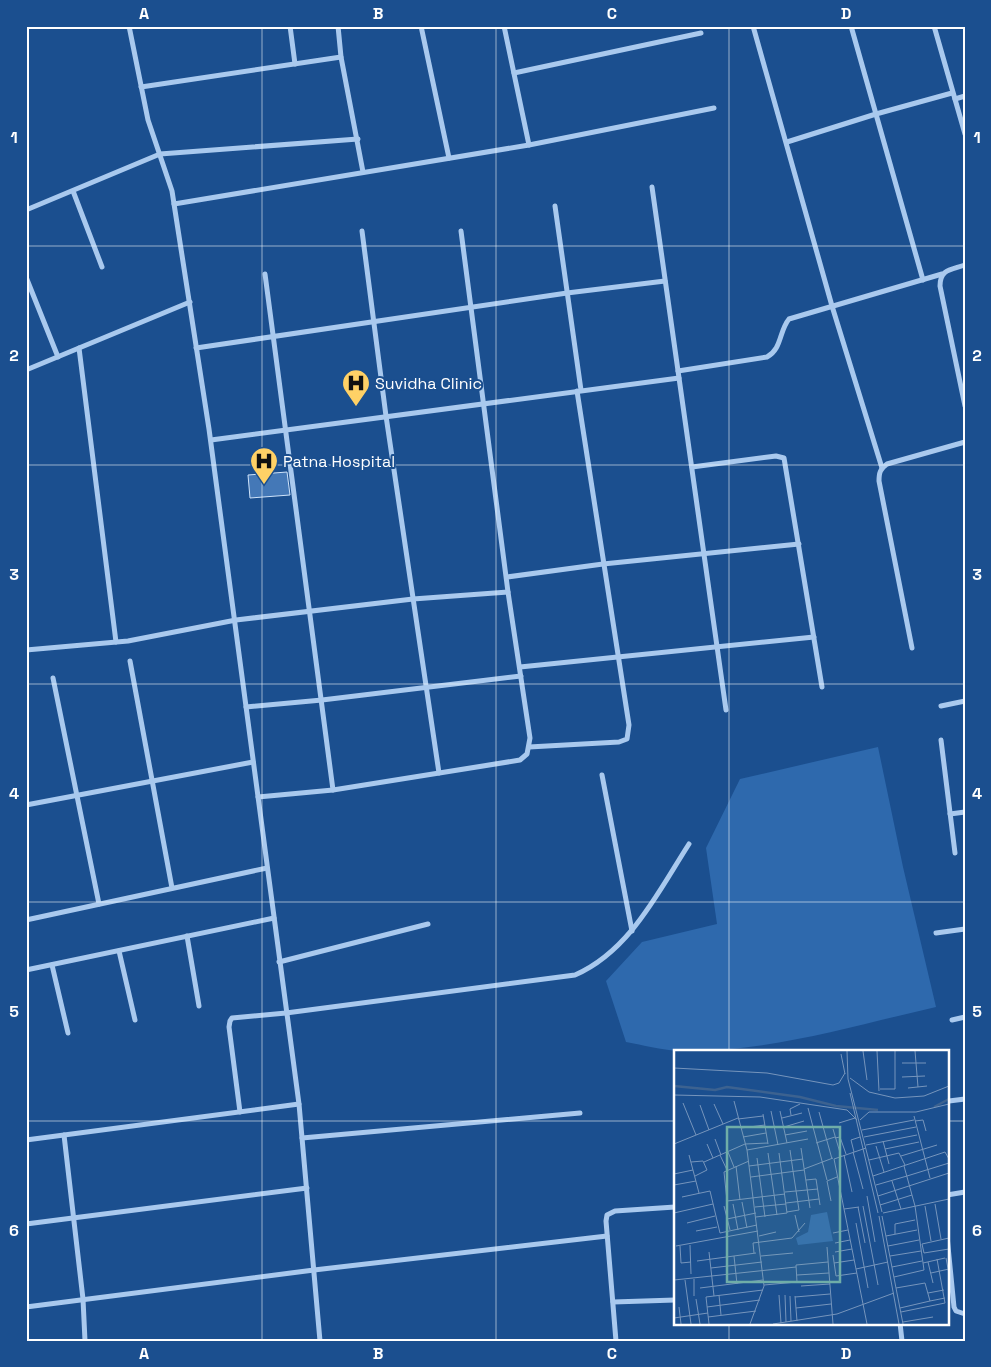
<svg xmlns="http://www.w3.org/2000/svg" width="991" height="1367" viewBox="0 0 991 1367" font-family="'Space Grotesk',sans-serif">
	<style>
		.green { fill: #2e69ad }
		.building { fill: #4478b7; stroke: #cfe3fa }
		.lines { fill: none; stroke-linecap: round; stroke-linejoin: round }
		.minor { stroke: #a9c9ee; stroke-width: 5 }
		.grid { fill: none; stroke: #fff; stroke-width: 1; stroke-opacity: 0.55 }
		.labels { text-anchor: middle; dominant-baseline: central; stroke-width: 4; stroke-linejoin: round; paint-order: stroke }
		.poi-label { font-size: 16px; fill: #fff; stroke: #1b4f8f; text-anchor: start }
		.inset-river { fill: none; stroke: #3c6290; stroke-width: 2.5 }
		.inset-road { fill: none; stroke: #7695bc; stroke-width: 1 }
		.view { fill: #6fada8; fill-opacity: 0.15; stroke: #6fada8; stroke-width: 2.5 }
		.inset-edge { fill: none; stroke: #fff; stroke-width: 2.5 }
		.neatline { fill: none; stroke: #fff; stroke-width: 2 }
		.grid-label { font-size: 16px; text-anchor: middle; font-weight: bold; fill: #fff }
	</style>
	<rect width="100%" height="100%" fill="#1b4f8f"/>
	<!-- green -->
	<path class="green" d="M878,747L903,867L936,1007C852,1026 766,1053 679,1051C661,1050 643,1045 626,1042L606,981L642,942L717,924L706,848L740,779Z"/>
	<!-- building -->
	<path class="building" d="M287,472L290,495L250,498L248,475Z"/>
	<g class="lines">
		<!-- minor -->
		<g class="minor">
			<path d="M129,26L148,120L172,191L209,429L299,1104L320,1341"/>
			<path d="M290,26L295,64"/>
			<path d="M338,26L341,57L363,172"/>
			<path d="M421,26L449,158"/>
			<path d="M504,26L529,145"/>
			<path d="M753,26L832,306L882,468"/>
			<path d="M851,26L923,280"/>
			<path d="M934,26L965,134"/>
			<path d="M514,73L701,33"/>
			<path d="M141,87L341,57"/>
			<path d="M955,99L965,96"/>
			<path d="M787,142L876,114L952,93"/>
			<path d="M652,187L726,710"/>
			<path d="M73,191L102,267"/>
			<path d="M174,204L529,145L714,108"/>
			<path d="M555,206L581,390"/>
			<path d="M26,210L160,154L358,139"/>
			<path d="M362,231L386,416L439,773"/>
			<path d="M965,265C951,270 940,269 940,286L965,406"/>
			<path d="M265,274L333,790"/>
			<path d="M26,277L58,357"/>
			<path d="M79,348L116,642"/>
			<path d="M196,348L567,293L665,281"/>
			<path d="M26,370L190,302"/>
			<path d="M678,371L767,357C782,349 779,331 789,319L942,274"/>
			<path d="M211,440L679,378"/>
			<path d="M692,467L776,456L784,458L822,687"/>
			<path d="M507,577L603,564L799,544"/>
			<path d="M912,648L879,481C879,473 880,469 887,464L965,442"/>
			<path d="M26,650L128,641L236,620L413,599L508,592"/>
			<path d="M130,661L172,888"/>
			<path d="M520,667L814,637"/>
			<path d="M53,678L99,904"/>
			<path d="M941,706L965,701"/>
			<path d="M246,707L322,700L521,676"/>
			<path d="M941,740L955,853"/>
			<path d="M529,747L619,742L627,739L629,725L577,391"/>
			<path d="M602,775L632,931"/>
			<path d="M258,797L333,790L520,760L527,754L530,738L508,592L461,231"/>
			<path d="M26,805L253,762"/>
			<path d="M950,814L965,812"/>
			<path d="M26,920L267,868"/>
			<path d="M936,933L965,929"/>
			<path d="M187,936L199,1006"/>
			<path d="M119,951L135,1020"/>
			<path d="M279,962L428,924"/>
			<path d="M52,965L68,1033"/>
			<path d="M26,970L274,918"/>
			<path d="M952,1020L965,1017"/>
			<path d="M949,1101L965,1099"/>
			<path d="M240,1112L229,1027L230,1021L232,1018L286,1013L575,975C630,951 658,892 689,844"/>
			<path d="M64,1135L83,1299L85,1341"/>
			<path d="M302,1138L580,1113"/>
			<path d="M26,1140L299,1104"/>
			<path d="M947,1195L965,1192"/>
			<path d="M26,1224L307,1188"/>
			<path d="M947,1236L954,1307L956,1311L965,1314"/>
			<path d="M613,1302L675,1300"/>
			<path d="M26,1307L314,1270L607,1236"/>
			<path d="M900,1323L902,1341"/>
			<path d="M616,1341L606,1221L607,1215L615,1211L675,1207"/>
		</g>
	</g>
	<!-- grid -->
	<path class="grid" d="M262,26V1341M496,26V1341M729,26V1051M26,246H965M26,465H965M26,684H965M26,902H965M26,1121H675M947,1121H965M729,1323V1341"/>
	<!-- icons -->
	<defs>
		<g id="hospital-pin" transform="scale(1.4375)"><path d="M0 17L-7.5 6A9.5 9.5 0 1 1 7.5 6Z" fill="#ffd166" stroke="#1b4f8f"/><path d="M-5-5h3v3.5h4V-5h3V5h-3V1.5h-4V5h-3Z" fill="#111"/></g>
	</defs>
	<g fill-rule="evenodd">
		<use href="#hospital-pin" x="356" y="383"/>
		<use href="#hospital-pin" x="264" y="461"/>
	</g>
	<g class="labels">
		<!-- poi labels -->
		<g class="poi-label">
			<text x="375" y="383">Suvidha Clinic</text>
			<text x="283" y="461">Patna Hospital</text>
		</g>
	</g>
	<!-- overview -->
	<g transform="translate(674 1050)">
		<rect width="275" height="275" fill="#1b4f8f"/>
		<path d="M153,162L159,191L124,195L122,188L134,182L137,165Z" fill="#2e69ad"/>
		<path class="inset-river" d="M0,36L41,40L53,37L126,47L162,56L204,60M260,57L275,49"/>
		<path class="inset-road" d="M173,1L174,29L208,162M189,1L193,30M203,1L205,41M241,1L244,37M167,4L171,24M228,13H252M0,18L93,23L159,35L165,33L171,23M228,27L251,26M176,28L195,42L221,48L250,46L275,36M234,38L253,36M206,39H221V1M176,43L204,163M0,45L86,47L173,60L183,70M60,51L73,100L90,236L76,274M9,53L22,85M40,54L49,74M26,55L35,80M134,58L153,130M97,61L104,95M106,61L113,93M145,62L158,109M89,64L94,94M117,65L116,59L126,54M240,66L256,128M108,68L128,63M64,69L89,66M186,70L195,62H242L275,54M241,71L249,70L252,81M165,73L181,68M110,77L130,71M67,78L91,75M159,79L167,106M188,80L240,70M111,85L133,81M69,87L92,83M190,87L242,77M161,88L166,87L172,104M41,89L47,105M209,91L215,114M142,93L161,87M0,94L64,68M33,94L39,108M192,95L243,85M202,96L210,122M127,98L136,158M192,98L160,109L193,274M211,99L245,92M73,100L134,89M116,100L119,121M54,102L60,117M179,102L189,139M180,102L177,90L186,87M94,103L103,165M15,105L25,143M46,105L53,120M170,105L178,142M227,106L263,95M83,108L91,167M195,110L225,103L231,115M75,111L50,122L53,151L111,144M17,112L29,111L33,120L21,126M30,112L71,94L94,93M62,116L66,150M75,116L129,109M130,119L159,108M0,124L19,120M199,126L271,102L275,109M233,126L275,113M77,127L130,120M132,130L142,129L146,155M218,131L227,159M0,135L22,131M202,135L233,126M111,142L144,139M193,146L201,192M204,146L275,123M8,147L36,141L46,183L83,175M157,151L153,131L163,127M68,152L73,178M112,153L145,149M59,154L64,180M261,154L267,189M206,155L238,145M50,156L56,180M189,156L204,235M251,156L257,191M81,157L112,154M184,157L191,193M170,159L185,157M113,162L125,160L119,121M0,163L39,154M209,163L275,149M121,165L125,182M205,166L225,274M208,166L229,274M82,167L113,163L105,103M53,169L82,163M13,173L41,166M182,173L194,238M22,181L43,177M159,183L174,180M221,184V174L241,170M85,186L102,182M212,186L243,180M275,188L248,194L250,203L275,199M161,193L176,190M16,195L17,224M2,196L84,181M6,196L7,213L17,212M214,196L245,190M153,197L159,274M35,202L40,246M161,202L178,199M80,203L79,193L118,188L131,173M159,205L162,226L183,223M60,206L63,234M87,206L119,203M216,206L247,201M272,208L275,224M23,211L82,203M254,212L259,233M160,213L180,210M249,213L271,208M218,217L248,211M37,218L88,212M182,219L214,212M257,223L275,219M123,225L155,223M220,227L250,220L241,156L230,116M20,229V246M0,230L122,217M11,230L17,274M90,235L123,232L122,215L154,212M127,236L156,234M26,238L89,230M222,238L251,233L256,251L226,258M254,243L270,240M45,245L47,265M105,245L107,273M111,245L112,272M116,246L117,271M121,246L123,271M121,247L156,244M22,249L26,274M256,251L271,248M5,257L7,274M33,257L86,250M122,258L157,254M227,262L271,253L263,209M34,267L82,261M0,268L34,263M229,272L259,267M35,274L32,247L89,240M99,274L163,264L220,243"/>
		<path class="view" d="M53,77H166V232H53Z"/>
		<rect width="275" height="275" class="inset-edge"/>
	</g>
	<!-- border -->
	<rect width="991" height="1367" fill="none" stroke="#1b4f8f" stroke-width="55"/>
	<rect x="28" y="28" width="936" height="1312" class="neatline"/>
	<g class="grid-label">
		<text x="144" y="19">A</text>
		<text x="378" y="19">B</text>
		<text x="612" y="19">C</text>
		<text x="846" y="19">D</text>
		<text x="14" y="143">1</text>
		<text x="977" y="143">1</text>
		<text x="14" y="361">2</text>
		<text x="977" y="361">2</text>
		<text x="14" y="580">3</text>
		<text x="977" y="580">3</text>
		<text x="14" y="799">4</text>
		<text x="977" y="799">4</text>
		<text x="14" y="1017">5</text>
		<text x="977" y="1017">5</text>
		<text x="14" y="1236">6</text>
		<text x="977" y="1236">6</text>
		<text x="144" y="1359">A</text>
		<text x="378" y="1359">B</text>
		<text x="612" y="1359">C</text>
		<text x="846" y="1359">D</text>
	</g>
</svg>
